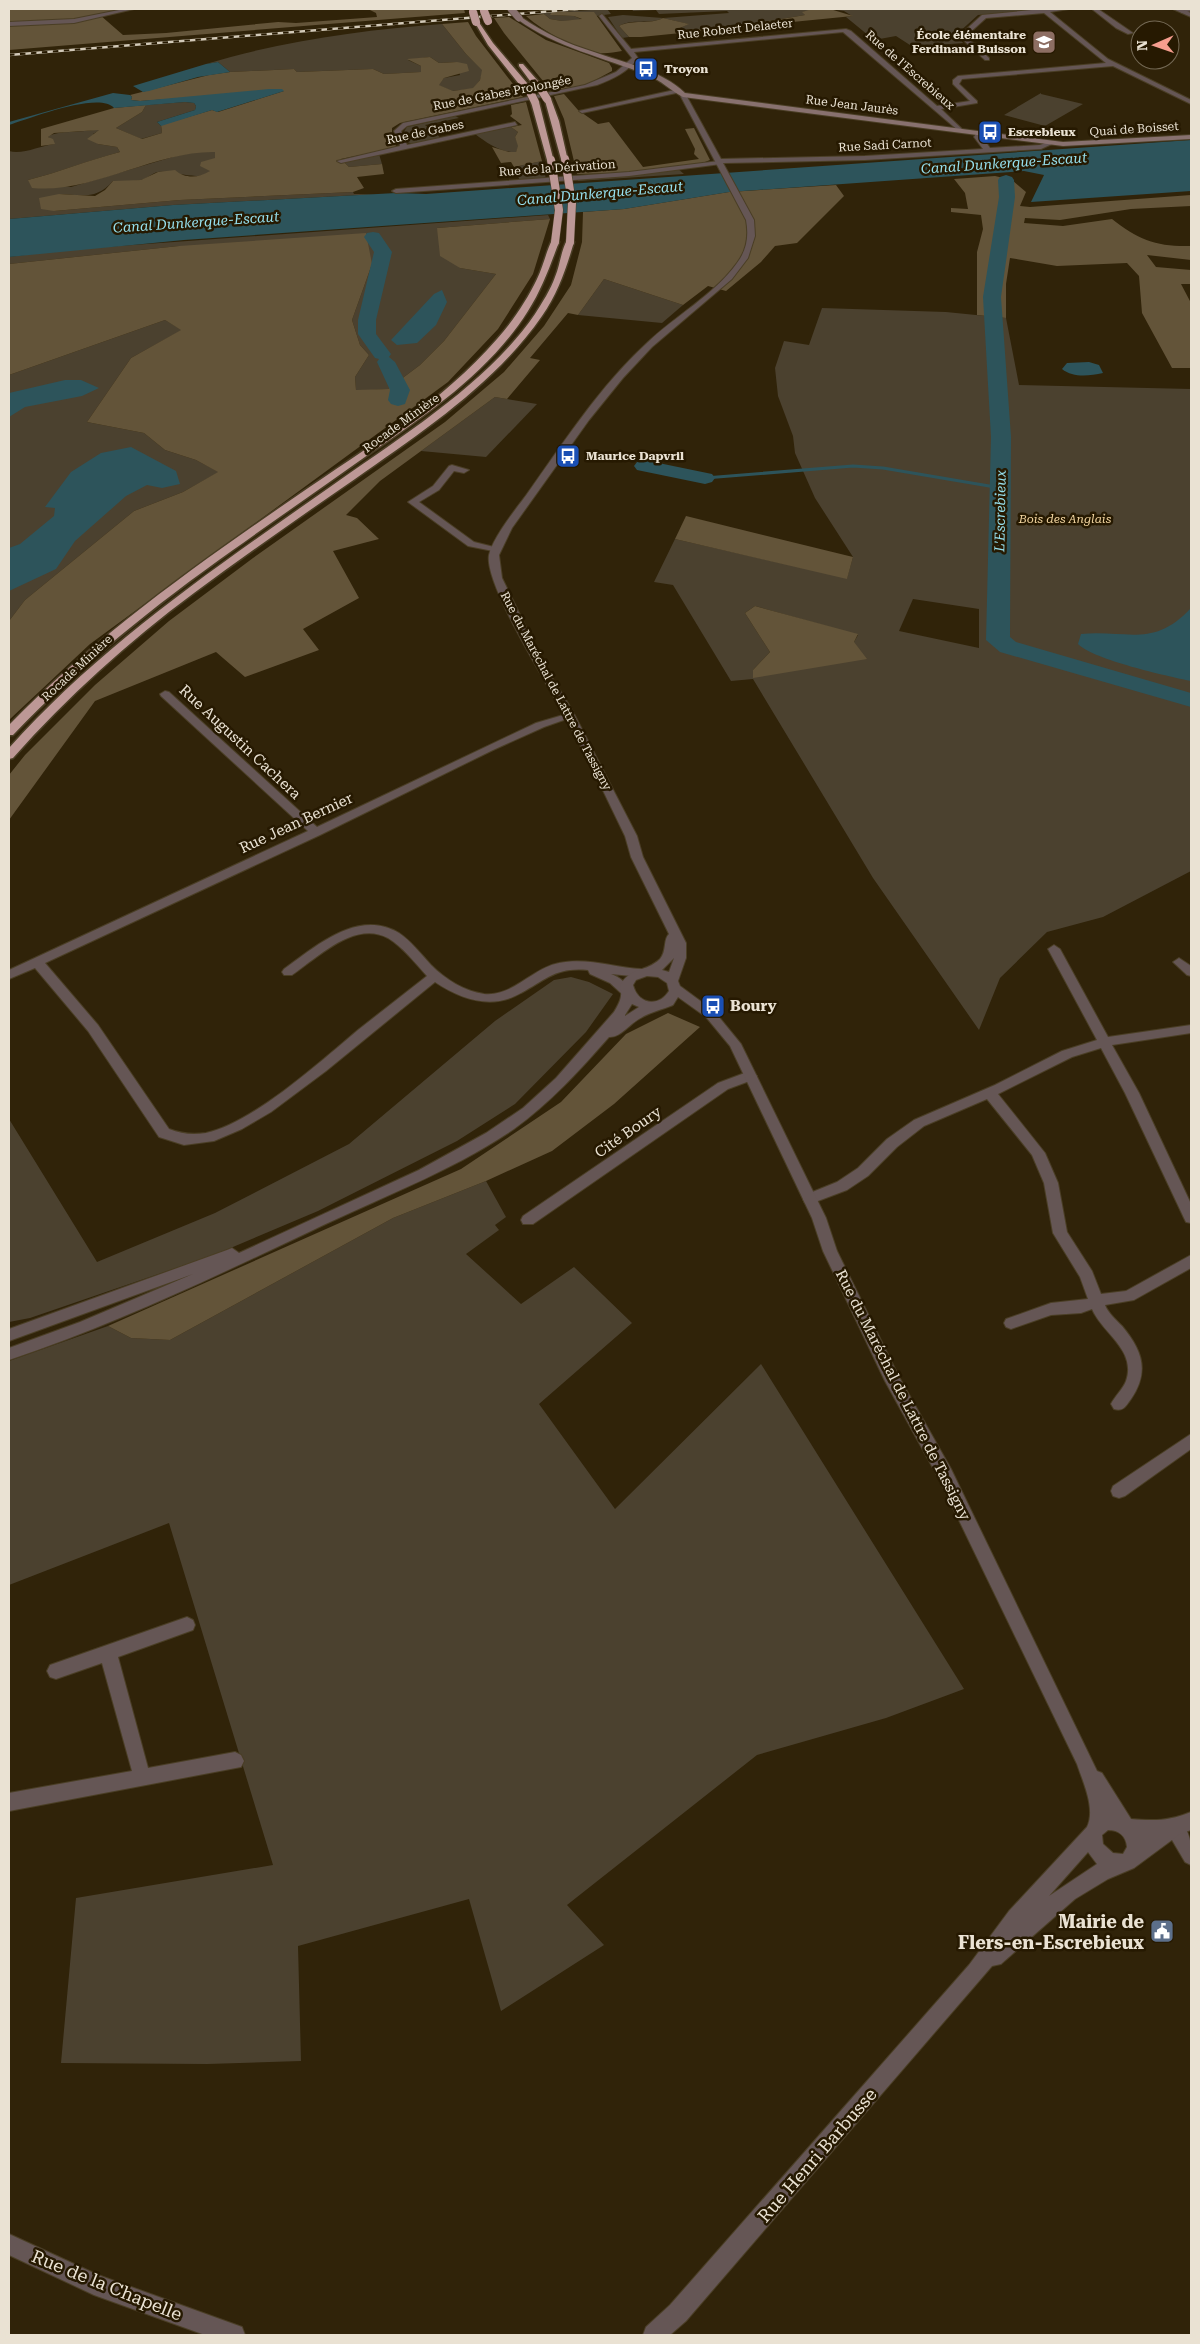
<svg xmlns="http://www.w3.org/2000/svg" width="1200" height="2344" viewBox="0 0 1200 2344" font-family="'Roboto Serif',serif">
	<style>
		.green { fill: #4b412f; fill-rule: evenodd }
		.forest { fill: #635439 }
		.water { fill: #2d545b }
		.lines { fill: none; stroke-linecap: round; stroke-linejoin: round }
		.stream { stroke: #2d545b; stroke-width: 3 }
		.river { fill: #2d545b; fill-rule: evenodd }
		.minor-casing { stroke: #4a3e25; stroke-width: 2 }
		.tertiary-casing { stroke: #4a3e25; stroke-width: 2 }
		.secondary-casing { stroke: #4a3e25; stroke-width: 2 }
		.motorway-casing { stroke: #4a3e25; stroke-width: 3 }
		.minor { fill: #655655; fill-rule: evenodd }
		.tertiary { fill: #655655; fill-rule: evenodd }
		.secondary { fill: #88716f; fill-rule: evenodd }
		.motorway { fill: #bd9896; fill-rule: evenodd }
		.rail-casing { stroke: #d2c9b8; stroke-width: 2.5 }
		.rail { stroke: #261901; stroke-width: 2; stroke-dasharray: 5.5; stroke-linecap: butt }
		.secondary-bridge-casing { stroke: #4a3e25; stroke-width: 8; stroke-linecap: butt }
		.motorway-bridge-casing { stroke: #4a3e25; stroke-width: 9; stroke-linecap: butt }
		.secondary-bridge { stroke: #88716f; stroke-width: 7 }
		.motorway-bridge { stroke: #bd9896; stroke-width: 8 }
		.labels { text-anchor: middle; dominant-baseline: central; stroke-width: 5; stroke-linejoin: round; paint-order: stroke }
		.far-street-label { font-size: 12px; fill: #eae2d3; stroke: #261901 }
		.far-poi-label { font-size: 12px; font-weight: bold; fill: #eae2d3; stroke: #261901; text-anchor: start }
		.far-park-label { font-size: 12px; font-style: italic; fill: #f1d49f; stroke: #261901 }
		.far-water-label { font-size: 14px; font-style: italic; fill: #96e0ee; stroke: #261901 }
		.street-label { font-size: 15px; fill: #eae2d3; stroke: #261901 }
		.poi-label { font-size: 15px; font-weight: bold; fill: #eae2d3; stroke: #261901; text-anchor: start }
		.near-poi-label { font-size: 18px; font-weight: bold; fill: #eae2d3; stroke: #261901; text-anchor: end }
		.near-street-label { font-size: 18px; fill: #eae2d3; stroke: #261901 }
	</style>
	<rect width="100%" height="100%" fill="#302309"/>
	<!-- green -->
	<g class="green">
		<path d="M607,9L611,14L596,16L594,13H552L551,15L574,16L583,20L562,21L550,19L544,14H524Z"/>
		<path d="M632,9H812L813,10L803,12L805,15L735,27L681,30L680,28L688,24L663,18C650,25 632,18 619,26L629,37L622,38L608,17L623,15L663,18L729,13L727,11L659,14L656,10L633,11Z"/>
		<path d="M830,9H1047L978,15L957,34L963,43L913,47L896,36L874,40L846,17L852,16L844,11Z"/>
		<path d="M442,24L466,54L483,70L480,80L473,89L452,91L438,85L444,78L460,75L457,62L439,63L430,57L408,60L421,66L422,72L384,74L373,69L297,72L294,69L230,72L218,62L206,64C282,41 362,30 442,24Z"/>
		<path d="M1041,93V94L1083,104L1045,126L1004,115Z"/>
		<path d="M185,102L194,103L196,106L195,110L157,122L161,126L162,133L141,139L116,128L142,112L146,105Z"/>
		<path d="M455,116L459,118L425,125L441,138L413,144L407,142L403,133L407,127Z"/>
		<path d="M511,127L518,132L515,137L519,146L516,152C501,153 487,143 475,134Z"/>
		<path d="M93,130H100L93,134L98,144L117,147L120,152C89,160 60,172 28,180L71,187L176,156L200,151L215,152C217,191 180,170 158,172C152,173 147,179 141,180C132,182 122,181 113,181C96,200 83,195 59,194L54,211L180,200L353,192L354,194H377L173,205L9,219V151C22,155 40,146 54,144L48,136C61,130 79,133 93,130Z"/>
		<path d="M379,154L382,164L349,167L344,162Z"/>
		<path d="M542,161L546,179L520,181L514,167Z"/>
		<path d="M678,169L684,174L578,181V179Z"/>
		<path d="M548,215L550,219L437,228L460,268L496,274L444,341L420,365L388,389L356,391L355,377L369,355L360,345L352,320L372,264L179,246L9,264V257L64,250Z"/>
		<path d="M604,279L683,305L662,323L578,315Z"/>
		<path d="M822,308L946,312L1006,318L1019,385L1191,389V871L1103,917L1047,932L1000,978L979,1030L873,878L753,679L731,681L673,585L654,582L675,539L847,578L853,557L815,498L795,453L793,436L778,396L775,368L784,341L809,345ZM913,599L979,609V648L899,631ZM755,606L858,635L854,642L753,670L770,652L745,613Z"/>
		<path d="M165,320L182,330L131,358L87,422L144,433L165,450L196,460L219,472L183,492L134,511L25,600L9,621V375Z"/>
		<path d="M495,397L537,404L486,457L421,451Z"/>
		<path d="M571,977L589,982L613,994L586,1032L515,1104L457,1141L318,1211L214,1255L30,1318L9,1322V1119L97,1262L215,1213L349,1144L495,1021L554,980Z"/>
		<path d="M486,1181L506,1217L495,1225L499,1230L466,1254L521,1304L574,1267L632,1323L539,1404L615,1509L761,1364L964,1689L886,1718L757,1755L567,1905L604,1945L501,2011L469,1899L298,1946L301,2061L207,2064L61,2063L76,1898L273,1865L169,1523L9,1585V1361L108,1326L131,1338L170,1340L393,1218Z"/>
	</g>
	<!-- forest -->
	<g class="forest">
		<path d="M9,9H123L100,15L123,35L166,33L278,22L296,23L377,17L376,13L368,9H464L465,13L9,50Z"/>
		<path d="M812,9H830L853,16L641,37H629L619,26C632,19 650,25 663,18L689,24L680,28L681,30L735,27L805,15L802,12Z"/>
		<path d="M552,12H594L622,51C615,52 606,54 599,53C573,47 545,33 526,16L544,14L550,19L562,21L582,19L574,16L550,15Z"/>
		<path d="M509,17L546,40L609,63L612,68V71L588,84L552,92L504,33L494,18Z"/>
		<path d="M468,22L476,36L523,97L400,123L392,128V132L396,145L394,148L341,159L349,167L382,164L384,174L357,177L364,188L353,192L180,200L54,211L41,209L39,198L59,194L95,196L105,190L113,181L141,180L158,172L175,170C185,179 199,178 210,171L200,166L201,162L215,158V152C154,151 92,194 32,188L28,180C60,172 88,160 120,152L117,147L98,144L87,139L99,130L54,133L48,137L53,139L55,144L41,146V129L114,108L146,105L142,112L116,128L142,139L162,133L161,125L212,110L218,112L284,91L140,101L131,100L132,97L130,95L209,75L230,72L294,69L297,72L373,69L384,74L421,72V66L407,59L430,57L439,63L457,62L467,64L469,71L444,78L439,85L453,91L473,88L480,80L482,70L466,54L442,24Z"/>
		<path d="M564,94L578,110L598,124L609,122L643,167L699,159L694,154L695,149L685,129L694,128L710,160L700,164L622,173L577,174L564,119L554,96Z"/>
		<path d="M526,102L542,161L514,167L511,162L501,163L492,147L509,152H516L518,146L515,137L518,132L511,127L522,125L510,116L512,114L511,105Z"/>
		<path d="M995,176L1012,180L1026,192L1020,206L1030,207L1191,195V206L1131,209L1060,220L1025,218L1024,223L1063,226L1112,219C1138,240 1158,247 1191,246V260L1147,255L1156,267L1191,270V284H1181L1191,303V368H1172L1142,313L1139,276L1127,263L1057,266L1010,258L1006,284V318L977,315V252L983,229L981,215L951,212V208L968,209L965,193L954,179Z"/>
		<path d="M836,185L844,196L797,243L775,246L761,262L726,291L708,286L683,305L604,279L578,315L568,313L530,358L540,360L507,399L495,397L380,481L346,515L357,518L379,539L333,551L359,598L303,629L319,650L245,677L216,652L95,701L9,820V775L25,755L95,685L169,621L253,558L445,422L504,372L544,326L571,285L582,242L583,212L624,209L729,192Z"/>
		<path d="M550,219L533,274L498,329L448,382L90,644L9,720V621L25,600L134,511L183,492L218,472L196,460L165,450L144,433L87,422L131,358L181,330L165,320L9,375V264L179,246L366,233L372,264L352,320L360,345L369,355L355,377L356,390L388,389L420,365L444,341L496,274L460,268L440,256L437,228Z"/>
		<path d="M686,516L853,557L847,579L675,539Z"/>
		<path d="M755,606L858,634L854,642L867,659L753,678V670L770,652L745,613Z"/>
		<path d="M668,1013L700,1027L614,1104L552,1151L486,1181L393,1218L170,1340L131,1338L108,1326L461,1169L561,1102L626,1034Z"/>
	</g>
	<!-- water -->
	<g class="water">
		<path d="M218,62L230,72L198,77L149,91L143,92L133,86L206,64Z"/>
		<path d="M269,89H282L284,91L217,112L212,110L161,126L157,122L195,110L196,106L194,103L185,102L114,108C99,91 29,119 9,125V122L113,93L130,95L132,97L131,100L140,101Z"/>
		<path d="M1191,140V191L1031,202L1044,175L1024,171L729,192L624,209L184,240L9,257V219L173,205L396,193L426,194Z"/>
		<path d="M442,290L447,302L436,325L417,343L397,345L391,340L434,294Z"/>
		<path d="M1089,362L1099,365L1103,373C1089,376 1073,378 1062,369L1067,363Z"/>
		<path d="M65,380H81L99,388L82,396L25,407L9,417V393Z"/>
		<path d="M131,447L176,471L180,484L162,488L147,485L126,496L75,541L56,569L9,591V548L20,544L54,516L55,508L45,507L71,472L101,453Z"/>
		<path d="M1191,608V681C1167,676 1094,660 1078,644L1081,634C1128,630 1154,648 1191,608Z"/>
	</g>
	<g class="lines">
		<!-- stream -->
		<path class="stream" d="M705,478L853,466L883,468L1001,488"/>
		<!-- river -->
		<g class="river">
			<path d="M1006,175L1012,177L1014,180L1015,197L1001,297L1011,437L1010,637L1016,642L1191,693V707L1000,652L986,640L991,437L983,297L999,197L998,180L1000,177Z"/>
			<path d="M373,232L379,233L392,252L376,320V334L391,354L389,357L395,362L410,390L405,404L398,406L391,404L388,400L390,390L377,362L379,359L375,358L358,334V320L374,252L364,237L367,233Z"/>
			<path d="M644,460L712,474L715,478L712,482L705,484L637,470L634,466L637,462Z"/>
		</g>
		<!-- minor casing -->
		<g class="minor-casing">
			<g id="minor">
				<path d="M1042,9H1069L1050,12L1108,59L1191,100V104L1113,66L962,79L959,84L977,101V103L941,109L962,129L960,132L843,32L634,52L638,58C628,72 613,79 597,85L407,126L401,131L407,145L515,122L517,125L341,163L337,161L400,146L394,131L403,123L585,85L616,72L632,58L599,16L602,14L631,49L846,29L851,31L937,106L970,101L953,84V80L958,76L1106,63L1044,13L986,18L966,36L989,58V60H985L959,36L982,15Z"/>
				<path d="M1092,9H1098L1133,33L1128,34L1116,28Z"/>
				<path d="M1191,9V11L1182,13L1179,11Z"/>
				<path d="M679,89L681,92L582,113L579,111Z"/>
				<path d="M719,161L723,163L721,164L629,176L396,193L392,191L396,189L629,172Z"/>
				<path d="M452,465L469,470L464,473L454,471L439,490L419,502L474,542L498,548V552L468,546L408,502L433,486L449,466Z"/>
				<path d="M165,691L169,692L317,827L536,723L570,713L575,716L544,727L493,750L320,835L45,963L98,1025L169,1129C182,1134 192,1135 206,1133C253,1123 321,1061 358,1030C381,1012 404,994 427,976C415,963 403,947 388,938C355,920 318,957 292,975H284L282,972L284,969C315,947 358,908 399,933C411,941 421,954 431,965C445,979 464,991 484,994C513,997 532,968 559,963C587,957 615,968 642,969L648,973L642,977L611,974C619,977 627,983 632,991L626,995L622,994L610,983L590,974L588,970C556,967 547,979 521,993C492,1010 462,1000 435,982L326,1071L271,1112L242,1129L214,1141L184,1145L159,1137L88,1031L35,968L9,979V970L308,831L161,696L160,694Z"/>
				<path d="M1054,945L1060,949L1108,1037L1191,1025V1033L1112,1045L1139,1093L1191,1204V1223L1186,1222L1184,1218L1125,1093L1101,1048L1072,1057L998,1094L1045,1153L1058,1183L1067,1232L1092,1271L1101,1294L1126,1291L1191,1255V1268L1134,1300L1105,1305C1108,1313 1116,1320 1122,1326C1142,1350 1150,1371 1131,1399C1126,1406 1123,1412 1114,1409L1111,1404C1115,1396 1123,1389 1126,1381C1137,1350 1102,1333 1092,1309L1081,1313L1051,1315L1011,1329L1006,1327L1004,1323L1006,1319L1051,1303L1088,1299L1080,1277L1053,1233L1044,1183L1032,1155L987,1099L924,1126L897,1147L868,1176L847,1190L810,1204L805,1203L803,1199L805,1195L837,1182L858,1168L887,1139L914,1120L995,1085L1062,1051L1097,1040L1048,949Z"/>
				<path d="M1179,958L1191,966V976L1187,975L1173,962Z"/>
				<path d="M750,1071L757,1076L755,1079L728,1089L533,1224H523L521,1220L523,1216L718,1083Z"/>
				<path d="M1191,1434V1449L1125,1496L1119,1498L1113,1496L1111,1491L1113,1486Z"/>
				<path d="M187,1617L193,1620L195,1625L193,1630L118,1657L148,1768L235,1752L241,1755L244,1761L241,1767L9,1811V1793L132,1771L102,1663L56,1679L50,1677L47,1671L50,1665Z"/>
				<path d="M1174,1819C1192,1826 1192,1849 1191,1865L1185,1862L1165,1828L1168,1822Z"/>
				<path d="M9,2234L98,2275L242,2327L245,2335H205L94,2295L9,2255Z"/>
			</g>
		</g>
		<!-- tertiary casing -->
		<g class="tertiary-casing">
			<g id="tertiary">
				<path d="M124,9H134L74,23L9,26V22L74,19Z"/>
				<path d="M1173,9H1181L1191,13V17Z"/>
				<path d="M683,93L686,95L721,159L865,156L983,149L974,137L978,131L990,148L1040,145L1051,141L1054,143L1041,149L865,160L723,163L754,220L755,236L748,258L732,279L652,347L623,378L589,420L512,528L499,555L502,578L546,668L571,708L637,836L643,857L686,943V958L678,981L680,986L714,1011L741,1044L826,1218L837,1251L899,1377L951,1469L1097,1771L1102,1773L1131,1819C1153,1821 1170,1821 1191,1812V1830L1180,1834L1134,1868L1108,1879L1075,1899L1001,1964L992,1966L686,2321L670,2335H643L646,2327L670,2305L969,1965L1009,1911L1087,1827C1096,1809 1083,1782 1077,1764L939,1479L885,1381L823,1251L812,1218L730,1046L706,1017L678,997L673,1005C661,1010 650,1012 639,1019C630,1024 620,1038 609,1037C580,1070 550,1103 514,1129C451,1172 379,1198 311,1231C212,1278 113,1325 9,1360V1348L80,1322L193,1274L9,1341V1329L227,1250L232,1248L239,1253L419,1170L486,1133L523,1108L556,1078L614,1012C620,1002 623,996 620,985C632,966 645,973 660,959C667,951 663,939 669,934L631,857L625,836C604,793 584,749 560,708C545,680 484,583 489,555C493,537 516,509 527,494C564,442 600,386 647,343C675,316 714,295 737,263C747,250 749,236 746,220L680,95ZM674,958L669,972L662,970ZM647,976L658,977L667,983L669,991C658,1008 638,1004 633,985L636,980ZM632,1004L639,1007L625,1016V1015ZM1108,1830C1119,1830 1126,1836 1127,1847L1123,1854L1113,1853L1103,1844L1102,1835ZM1088,1852L1097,1864L1049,1896Z"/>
			</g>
		</g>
		<!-- secondary casing -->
		<g class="secondary-casing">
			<path id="secondary" d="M517,17H521C544,33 568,44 594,52C625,63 661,70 685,93L1063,142L1191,135V139L1063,146L683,97C671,91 661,80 647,75C603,57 557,48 517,19Z"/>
		</g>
		<!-- motorway casing -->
		<g class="motorway-casing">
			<g id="motorway">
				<path d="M474,21H478L493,43L533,90V94H527L488,45Z"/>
				<path d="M519,64H523L545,89V93H539L519,66Z"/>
				<path d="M544,97L551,99L559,121L568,161L561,159Z"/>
				<path d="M535,100L539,102L554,162L547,160L531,102Z"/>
				<path d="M552,240L559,242C550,266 542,289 528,311C491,370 429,413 372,452C326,485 279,517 233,550C154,606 80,665 13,735H9V725C96,636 196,565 298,495C366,448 443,402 497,339C513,321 527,300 537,279C543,267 546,252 552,240Z"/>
				<path d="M567,240L574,242C566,269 558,293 542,316C495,384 422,432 355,479C301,516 247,554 194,593C128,642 68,696 13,758L9,759V748C102,644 216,567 330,487C399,438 487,384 535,314C542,303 551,289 555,277C560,265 561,251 567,240Z"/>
			</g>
		</g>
		<!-- minor -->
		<use href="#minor" class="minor"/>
		<!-- tertiary -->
		<use href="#tertiary" class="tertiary"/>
		<!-- secondary -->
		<use href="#secondary" class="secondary"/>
		<!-- motorway -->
		<use href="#motorway" class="motorway"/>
		<!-- rail casing -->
		<g class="rail-casing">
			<path id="rail" d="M9,55L578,9"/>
		</g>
		<!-- rail -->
		<use href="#rail" class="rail"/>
		<!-- secondary-bridge casing -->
		<g class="secondary-bridge-casing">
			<path id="secondary-bridge" d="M511,9L519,18"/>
		</g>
		<!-- motorway-bridge casing -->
		<g class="motorway-bridge-casing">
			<g id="motorway-bridge">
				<path d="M484,11L488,21"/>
				<path d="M473,12L476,22"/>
				<path d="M542,91L547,99"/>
				<path d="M530,92L535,102"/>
				<path d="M565,159L572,203L570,242"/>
				<path d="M551,160L559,210L555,242"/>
			</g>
		</g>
		<!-- secondary-bridge -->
		<use href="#secondary-bridge" class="secondary-bridge"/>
		<!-- motorway-bridge -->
		<use href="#motorway-bridge" class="motorway-bridge"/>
	</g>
	<!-- icons -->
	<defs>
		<g id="school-square" transform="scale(1.25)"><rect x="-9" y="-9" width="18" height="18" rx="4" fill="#8d6e63" stroke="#261901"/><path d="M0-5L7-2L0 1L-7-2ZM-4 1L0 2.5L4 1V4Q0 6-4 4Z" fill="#fff"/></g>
		<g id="bus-square" transform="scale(1.25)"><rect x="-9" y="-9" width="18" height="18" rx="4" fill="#1a4fb4" stroke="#261901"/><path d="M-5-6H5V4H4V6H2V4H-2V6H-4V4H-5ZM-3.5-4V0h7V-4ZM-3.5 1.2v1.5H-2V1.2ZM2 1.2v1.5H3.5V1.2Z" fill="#fff"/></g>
		<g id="civic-square" transform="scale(1.25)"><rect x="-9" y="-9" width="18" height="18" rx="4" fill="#5c6f8a" stroke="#261901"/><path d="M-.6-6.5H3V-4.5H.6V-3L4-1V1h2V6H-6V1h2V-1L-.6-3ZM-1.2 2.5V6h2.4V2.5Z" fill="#fff"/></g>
	</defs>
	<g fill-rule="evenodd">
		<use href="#school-square" x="1044" y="42"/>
		<use href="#bus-square" x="646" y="69"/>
		<use href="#bus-square" x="990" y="132"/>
		<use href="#bus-square" x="568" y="456"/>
		<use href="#bus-square" x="713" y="1006"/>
		<use href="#civic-square" x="1162" y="1931"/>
	</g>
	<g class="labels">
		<!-- far-street labels -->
		<g class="far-street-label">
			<text transform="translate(735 29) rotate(-6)">Rue Robert Delaeter</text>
			<text transform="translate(910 70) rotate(41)">Rue de l'Escrebieux</text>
			<text transform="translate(502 93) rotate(-11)">Rue de Gabes Prolongée</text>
			<text transform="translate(852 105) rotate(7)">Rue Jean Jaurès</text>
			<text transform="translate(1134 129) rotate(-4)">Quai de Boisset</text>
			<text transform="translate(425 132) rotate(-12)">Rue de Gabes</text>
			<text transform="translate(885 145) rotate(-3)">Rue Sadi Carnot</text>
			<text transform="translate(557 168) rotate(-4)">Rue de la Dérivation</text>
			<text transform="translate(401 423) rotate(-36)">Rocade Minière</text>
			<text transform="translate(77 668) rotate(-43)">Rocade Minière</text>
			<text transform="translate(556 691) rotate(62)">Rue du Maréchal de Lattre de Tassigny</text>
		</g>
		<!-- far-poi labels -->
		<g class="far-poi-label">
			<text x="1026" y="35" text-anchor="end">École élémentaire<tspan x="1026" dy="14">Ferdinand Buisson</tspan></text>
			<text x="664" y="69">Troyon</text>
			<text x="1008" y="132">Escrebieux</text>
			<text x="586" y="456">Maurice Dapvril</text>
		</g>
		<!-- far-park labels -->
		<g class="far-park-label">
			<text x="1065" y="519">Bois des Anglais</text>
		</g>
		<!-- far-water labels -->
		<g class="far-water-label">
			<text transform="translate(1004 163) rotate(-4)">Canal Dunkerque-Escaut</text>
			<text transform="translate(600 193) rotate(-5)">Canal Dunkerque-Escaut</text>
			<text transform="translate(196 222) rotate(-4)">Canal Dunkerque-Escaut</text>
			<text transform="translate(1000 511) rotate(-89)">L'Escrebieux</text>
		</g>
		<!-- street labels -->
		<g class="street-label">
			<text transform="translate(240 742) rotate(43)">Rue Augustin Cachera</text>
			<text transform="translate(296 823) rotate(-25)">Rue Jean Bernier</text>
			<text transform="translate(628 1132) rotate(-35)">Cité Boury</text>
			<text transform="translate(903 1395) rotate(63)">Rue du Maréchal de Lattre de Tassigny</text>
		</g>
		<!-- poi labels -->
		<g class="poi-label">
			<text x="730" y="1006">Boury</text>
		</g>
		<!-- near-poi labels -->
		<g class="near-poi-label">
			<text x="1144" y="1921">Mairie de<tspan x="1144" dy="21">Flers-en-Escrebieux</tspan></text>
		</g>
		<!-- near-street labels -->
		<g class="near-street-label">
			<text transform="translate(817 2155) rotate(-49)">Rue Henri Barbusse</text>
			<text transform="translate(107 2285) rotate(22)">Rue de la Chapelle</text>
		</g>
	</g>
	<!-- border -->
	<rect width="1200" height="2344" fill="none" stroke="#eae2d3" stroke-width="20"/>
	<!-- north arrow -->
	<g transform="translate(1155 45) rotate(268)"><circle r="24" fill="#261901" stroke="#746955"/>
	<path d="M0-4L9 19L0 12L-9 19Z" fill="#f59d8e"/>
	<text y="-8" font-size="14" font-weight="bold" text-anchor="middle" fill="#eae2d3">N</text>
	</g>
</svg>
